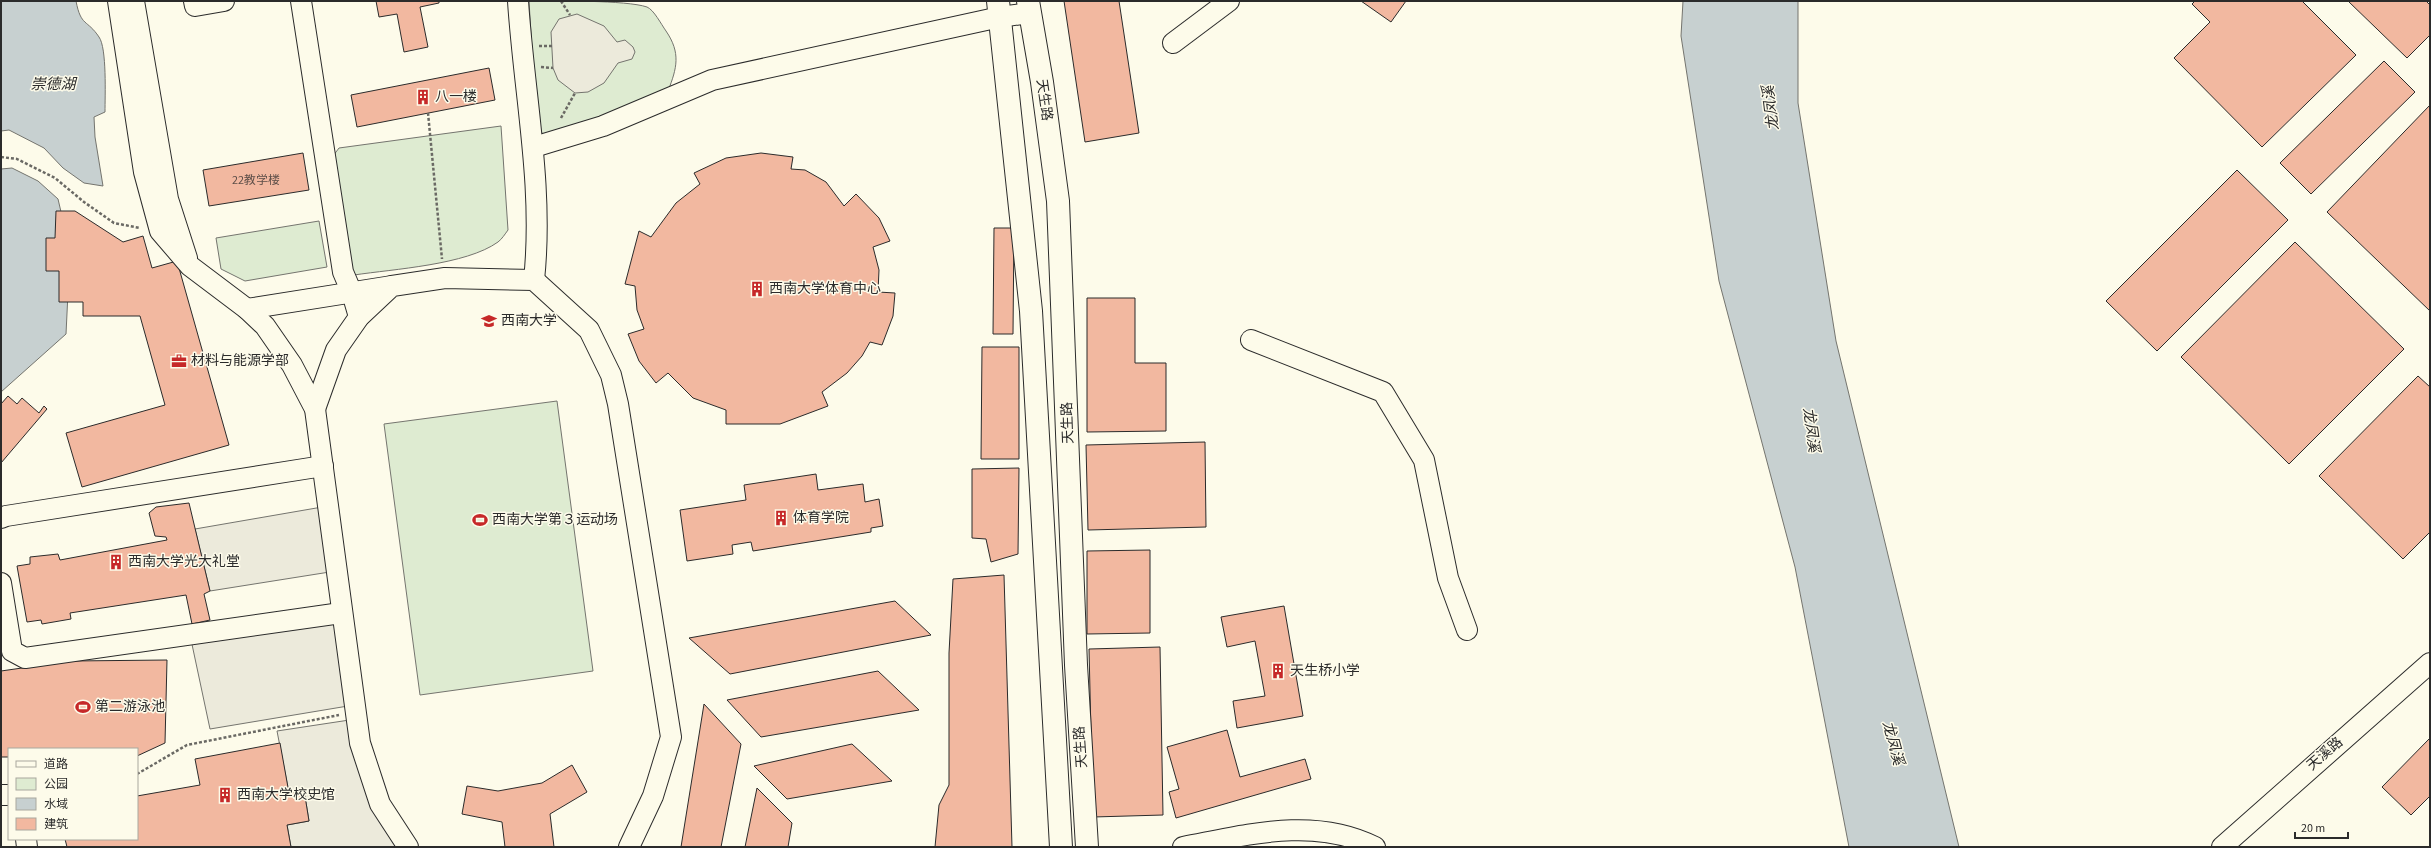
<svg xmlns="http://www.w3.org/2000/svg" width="2431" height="848" viewBox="0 0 2431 848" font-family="'Source Sans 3','Noto Sans SC',sans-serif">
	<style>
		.green { fill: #deebd1; stroke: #74746e }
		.parking { fill: #eceadb; stroke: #74746e }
		.water { fill: #c7d0d0; stroke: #74746e }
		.building { fill: #f2b8a0; stroke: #2b2b2b }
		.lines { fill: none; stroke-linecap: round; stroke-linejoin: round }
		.minor-casing { stroke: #2b2b2b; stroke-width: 22 }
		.highway-casing { stroke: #2b2b2b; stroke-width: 24 }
		.path { stroke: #6a6964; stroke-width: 2.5; stroke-dasharray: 3 2; stroke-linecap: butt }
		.minor { stroke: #fdfbea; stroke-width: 20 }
		.highway { stroke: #fdfbea; stroke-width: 22 }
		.labels { text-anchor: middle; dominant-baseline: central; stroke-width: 3; stroke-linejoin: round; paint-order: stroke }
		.number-label { font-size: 12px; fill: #5d4e48 }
		.poi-label { font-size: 14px; fill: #2b2b2b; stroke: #fdfbea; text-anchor: start }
		.street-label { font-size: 14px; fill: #2b2b2b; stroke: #fdfbea }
		.water-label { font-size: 15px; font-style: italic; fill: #2b2b2b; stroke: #fdfbea }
	</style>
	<rect width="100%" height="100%" fill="#fdfbea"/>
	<!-- green -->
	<g class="green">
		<path d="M529,1C556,1 626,0 647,7C654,10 661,24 666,31C681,53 677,68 668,91L555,136L537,132Z"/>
		<path d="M501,126L508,230C505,234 502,239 498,242C466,265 394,269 354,275L346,268L333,156L339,148Z"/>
		<path d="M319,221L327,267L245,281L221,269L216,238Z"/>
		<path d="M557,401L593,671L420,695L384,424Z"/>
	</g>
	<!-- parking -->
	<g class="parking">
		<path d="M577,14L604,26L617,42L625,40L633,47L635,52L632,59L618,63L604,83L588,92L575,93L558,80L553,68L551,32L559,19Z"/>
		<path d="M328,506L336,571L210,591L195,529Z"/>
		<path d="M341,613L354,705L210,729L190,635Z"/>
		<path d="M356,719L408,847H291L287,825L309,821L304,790L289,793L277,731Z"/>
	</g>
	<!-- water -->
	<g class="water">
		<path d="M1,1H76C81,27 87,19 99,37C107,48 105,96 105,112L94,117L95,137L103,186L84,183L63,168L44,148L9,130L1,131Z"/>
		<path d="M1683,1H1798V103L1836,341L1959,847H1849L1795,567L1719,281L1681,36Z"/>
		<path d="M12,168L38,181L58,199L65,229L69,272L66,334L1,392V169Z"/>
	</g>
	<!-- building -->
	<g class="building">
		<path d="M376,1H439V3L420,7L428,47L404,52L397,14L379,17Z"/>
		<path d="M1064,1H1119L1139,133L1085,142Z"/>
		<path d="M1361,1H1406L1391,22Z"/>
		<path d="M2195,1H2302L2356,55L2262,147L2174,58L2210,22L2192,4Z"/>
		<path d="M2348,1H2426L2430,5V35L2407,58Z"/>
		<path d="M2384,61L2415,92L2311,194L2280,163Z"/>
		<path d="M489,68L495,100L357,127L351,95Z"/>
		<path d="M2430,105V311L2327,212Z"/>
		<path d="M303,153L309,190L209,206L203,170Z"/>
		<path d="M761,153L793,157L791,169L805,170L826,182L844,206L856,194L879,218L890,241L873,247L879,270L878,292L895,293L893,316L882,345L870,342L862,356L847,373L822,392L828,406L780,424H726V410L693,398L668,373L656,383L639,361L628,334L644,329L637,310L635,286L625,284L639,231L651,237L676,203L700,184L694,173L726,158Z"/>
		<path d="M2237,170L2288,220L2157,351L2106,301Z"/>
		<path d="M56,211H75L123,242L143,236L152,268L177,261L229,445L82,487L66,433L165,405L140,316H83V302H59V271H46V238H55Z"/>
		<path d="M994,228H1014L1013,334H993Z"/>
		<path d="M2295,242L2404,349L2289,464L2181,357Z"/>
		<path d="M1087,298H1135V363H1166V431L1087,432Z"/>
		<path d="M982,347H1019V459H981Z"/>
		<path d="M2418,376L2430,387V532L2403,559L2319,476Z"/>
		<path d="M8,396L17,404L22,398L39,413L44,406L47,409L1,463V404Z"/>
		<path d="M1205,442L1206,527L1088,530L1086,445Z"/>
		<path d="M1019,468L1018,554L991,562L986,539L972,538V469Z"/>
		<path d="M816,474L818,490L863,484L865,502L879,499L883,526L871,528V532L753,551L751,542L732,545L733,554L687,561L680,510L746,500L744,485Z"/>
		<path d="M189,503L210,591L204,594L210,620L192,624L186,595L70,613L71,619L42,624L41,620L27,622L17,566L30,564V557L58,554L60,560L167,540L166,537L155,536L149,513L156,507Z"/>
		<path d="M1150,550V633L1087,634V551Z"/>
		<path d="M1004,575L1012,847H935L939,805L949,785V653L953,579Z"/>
		<path d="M895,601L931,635L730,674L689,638Z"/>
		<path d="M1284,606L1303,716L1237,728L1233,701L1265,696L1255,641L1227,647L1221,617Z"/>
		<path d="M1160,647L1163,815L1093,817L1089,649Z"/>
		<path d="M167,660L165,743L137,756V749H9V757H1V671L71,661Z"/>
		<path d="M878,671L919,710L761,737L727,700Z"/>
		<path d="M704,704L741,744L721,847H681Z"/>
		<path d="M1227,730L1240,777L1305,759L1311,779L1176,818L1169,792L1179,789L1167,747Z"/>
		<path d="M2430,738V796L2411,815L2382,787Z"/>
		<path d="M280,743L289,793L304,790L309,821L287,825L291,847H67L65,839H137V796L200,785L195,759Z"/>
		<path d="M852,744L892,781L787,799L754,766Z"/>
		<path d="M572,765L587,792L550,814L554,847H505L502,822L462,814L467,786L498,791L542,783Z"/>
		<path d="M757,788L792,823L788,847H745Z"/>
	</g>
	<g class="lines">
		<!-- minor casing -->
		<g class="minor-casing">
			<g id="minor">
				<path d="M118,1L144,172L160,231L190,266L247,309L265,326L292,365L315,409L360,743L380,804L408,847"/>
				<path d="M134,1L168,199L187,258"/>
				<path d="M194,1L195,6L224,1"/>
				<path d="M301,1L343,272L352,293L359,317"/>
				<path d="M518,1C524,94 544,187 534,280"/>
				<path d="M1173,43L1229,1"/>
				<path d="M534,147L603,126L712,80L1000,17L1029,13"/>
				<path d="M247,309L392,286"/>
				<path d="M1251,340L1383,392L1424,460L1448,578L1467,630"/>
				<path d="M315,409L336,350L359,317L392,286L445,278L534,280L589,330L611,375L618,404L671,737L653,796L629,847"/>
				<path d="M1,518L6,516L323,466"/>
				<path d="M1,583L12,651L25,658L341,613"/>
				<path d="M1,795H9"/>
				<path d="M26,839L27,847"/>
				<path d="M1183,847C1247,835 1314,816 1375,847"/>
				<path d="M2222,847L2430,663"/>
			</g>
		</g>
		<!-- highway casing -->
		<g class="highway-casing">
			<g id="highway">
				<path d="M998,1L1031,311L1061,847"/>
				<path d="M1028,1L1042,82L1058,201L1076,665L1087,847"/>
			</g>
		</g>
		<!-- path -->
		<g class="path">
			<path d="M561,1L570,15"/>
			<path d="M539,46H553"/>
			<path d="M541,67L553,68"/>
			<path d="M428,113L442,259"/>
			<path d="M561,118L575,93"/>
			<path d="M1,157L17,159L55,178L84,202L114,223L140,228"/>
			<path d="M137,774L187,745L339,715"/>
		</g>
		<!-- minor -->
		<use href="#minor" class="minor"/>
		<!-- highway -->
		<use href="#highway" class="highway"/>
	</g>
	<!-- icons -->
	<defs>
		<g id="building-bare" transform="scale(1.2)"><path d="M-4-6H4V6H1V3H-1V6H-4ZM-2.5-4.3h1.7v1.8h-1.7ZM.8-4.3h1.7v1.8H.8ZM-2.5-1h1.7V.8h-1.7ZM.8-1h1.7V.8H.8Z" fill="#c62828" stroke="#fdfbea" stroke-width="2.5" paint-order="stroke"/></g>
		<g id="university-bare" transform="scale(1.2)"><path d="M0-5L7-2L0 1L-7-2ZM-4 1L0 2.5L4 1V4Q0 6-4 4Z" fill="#c62828" stroke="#fdfbea" stroke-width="2.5" paint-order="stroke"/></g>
		<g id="office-bare" transform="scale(1.2)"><path d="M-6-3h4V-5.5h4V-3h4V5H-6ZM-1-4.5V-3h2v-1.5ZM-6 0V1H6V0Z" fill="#c62828" stroke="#fdfbea" stroke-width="2.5" paint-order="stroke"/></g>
		<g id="stadium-bare" transform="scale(1.2)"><path d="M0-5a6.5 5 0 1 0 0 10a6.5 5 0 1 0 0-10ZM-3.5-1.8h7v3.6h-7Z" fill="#c62828" stroke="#fdfbea" stroke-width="2.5" paint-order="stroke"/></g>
	</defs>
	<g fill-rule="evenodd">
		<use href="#building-bare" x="423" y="97"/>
		<use href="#building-bare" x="757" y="289"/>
		<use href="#university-bare" x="489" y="321"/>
		<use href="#office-bare" x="179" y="361"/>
		<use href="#building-bare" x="781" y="518"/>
		<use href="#stadium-bare" x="480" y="520"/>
		<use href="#building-bare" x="116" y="562"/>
		<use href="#building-bare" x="1278" y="671"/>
		<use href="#stadium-bare" x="83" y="707"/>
		<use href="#building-bare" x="225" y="795"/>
	</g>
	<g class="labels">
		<!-- number labels -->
		<g class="number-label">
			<text x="256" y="180">22教学楼</text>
		</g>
		<!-- poi labels -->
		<g class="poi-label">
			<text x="435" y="97">八一楼</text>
			<text x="769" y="289">西南大学体育中心</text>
			<text x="501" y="321">西南大学</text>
			<text x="191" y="361">材料与能源学部</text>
			<text x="793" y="518">体育学院</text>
			<text x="492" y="520">西南大学第３运动场</text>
			<text x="128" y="562">西南大学光大礼堂</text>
			<text x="1290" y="671">天生桥小学</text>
			<text x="95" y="707">第二游泳池</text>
			<text x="237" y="795">西南大学校史馆</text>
		</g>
		<!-- street labels -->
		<g class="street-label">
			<text transform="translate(1044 100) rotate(82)">天生路</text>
			<text transform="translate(1068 423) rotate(-92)">天生路</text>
			<text transform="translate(1081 747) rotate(-94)">天生路</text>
			<text transform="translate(2325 754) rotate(-41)">天溪路</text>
		</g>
		<!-- water labels -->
		<g class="water-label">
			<text x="53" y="84">崇德湖</text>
			<text transform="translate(1771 108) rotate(-97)">龙凤溪</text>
			<text transform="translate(1811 430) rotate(82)">龙凤溪</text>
			<text transform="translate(1893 743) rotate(75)">龙凤溪</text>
		</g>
	</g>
	<!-- border -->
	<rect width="2431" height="848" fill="none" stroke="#2b2b2b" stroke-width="4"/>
	<!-- legend -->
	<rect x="8" y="748" width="130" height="92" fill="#fdfbea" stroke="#a9a89e"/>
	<rect x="16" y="761" width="20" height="6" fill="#fdfbea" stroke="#a9a89e"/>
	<text x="44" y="768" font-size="12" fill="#2b2b2b">道路</text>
	<rect x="16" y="778" width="20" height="12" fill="#deebd1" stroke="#a9a89e"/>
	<text x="44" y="788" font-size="12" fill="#2b2b2b">公园</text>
	<rect x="16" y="798" width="20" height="12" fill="#c7d0d0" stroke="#a9a89e"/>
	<text x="44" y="808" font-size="12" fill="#2b2b2b">水域</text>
	<rect x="16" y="818" width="20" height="12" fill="#f2b8a0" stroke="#a9a89e"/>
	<text x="44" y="828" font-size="12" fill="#2b2b2b">建筑</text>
	<!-- scale -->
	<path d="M2295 832v6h53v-6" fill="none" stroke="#2b2b2b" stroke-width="2"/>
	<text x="2301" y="832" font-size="12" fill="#2b2b2b" stroke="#fdfbea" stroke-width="3" paint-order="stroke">20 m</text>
</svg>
